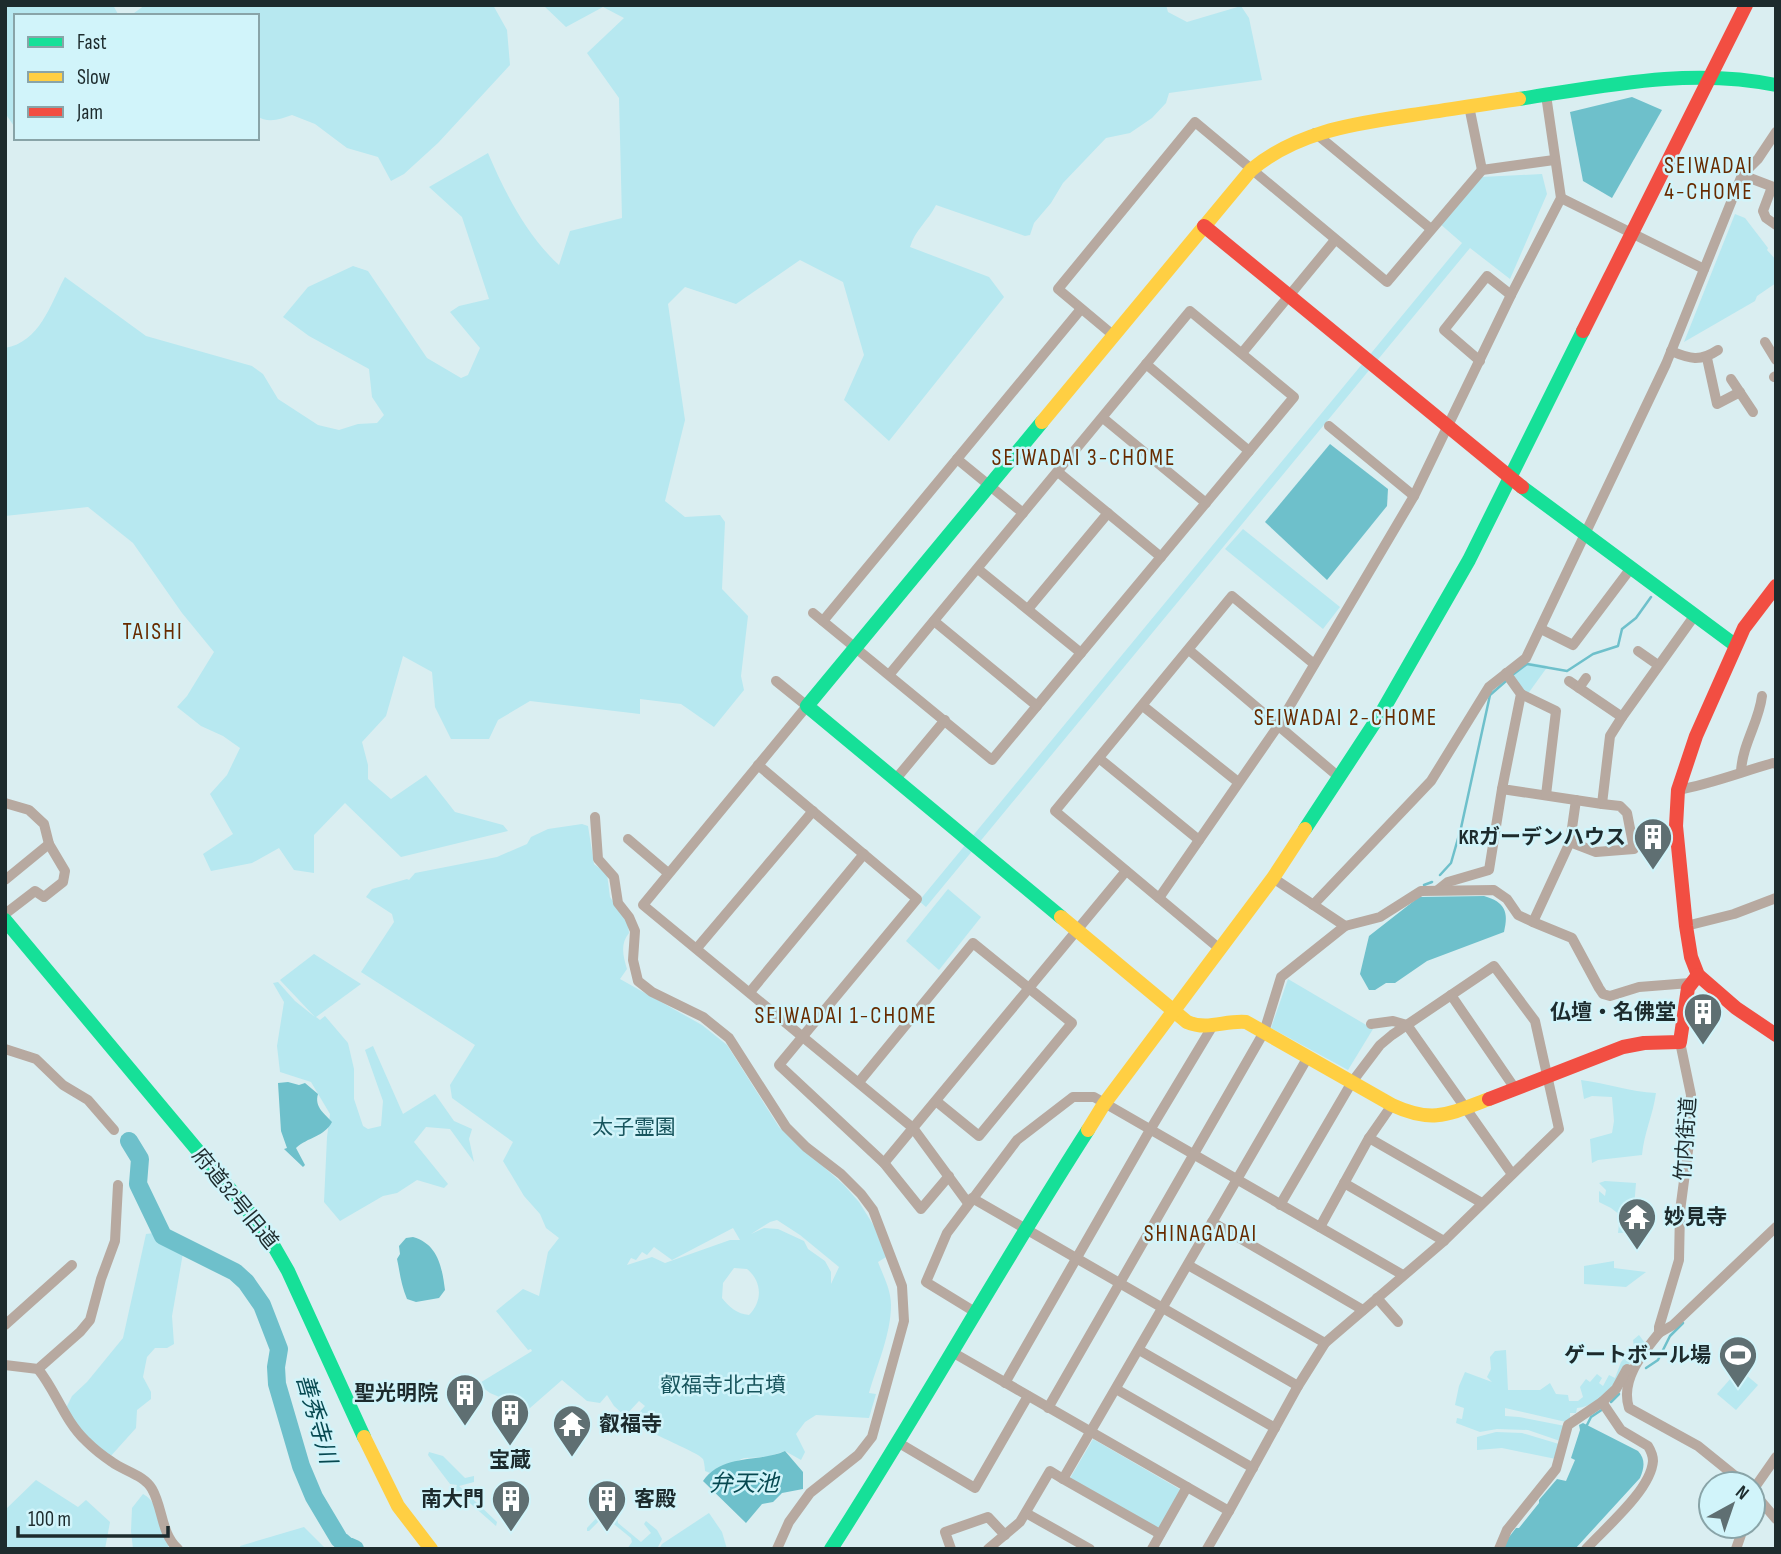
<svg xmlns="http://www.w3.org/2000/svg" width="1781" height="1554" viewBox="0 0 1781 1554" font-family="'Sofia Sans Condensed','Noto Sans JP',sans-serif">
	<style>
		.green { fill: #b7e8f0; fill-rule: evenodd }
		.water { fill: #6ec0cb }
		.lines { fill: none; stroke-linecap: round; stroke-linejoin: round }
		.stream { stroke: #6ec0cb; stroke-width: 2.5 }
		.river { stroke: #6ec0cb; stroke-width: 18 }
		.street { stroke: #b7a9a0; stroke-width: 10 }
		.fast { stroke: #16e098; stroke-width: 14 }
		.slow { stroke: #ffcf43; stroke-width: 14 }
		.jam { stroke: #f24e42; stroke-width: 14 }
		.labels { text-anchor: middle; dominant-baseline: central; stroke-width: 5; stroke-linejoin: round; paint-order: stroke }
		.poi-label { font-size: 21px; font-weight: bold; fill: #1d2b2d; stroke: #d1f4fa; text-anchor: end }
		.park-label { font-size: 21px; fill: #18555d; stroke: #d1f4fa }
		.street-label { font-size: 21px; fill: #1d2b2d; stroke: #d1f4fa }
		.neighbourhood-label { font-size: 23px; letter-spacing: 2px; fill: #672b00; stroke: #d1f4fa }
		.water-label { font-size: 23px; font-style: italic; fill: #074951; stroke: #d1f4fa }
	</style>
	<rect width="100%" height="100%" fill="#daeef1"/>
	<!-- green -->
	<g class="green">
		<path d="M5,5H113L119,16H16V129L5,113Z"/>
		<path d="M145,5H493L507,30L510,65L438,143L404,174L391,181L378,157L347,148L315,124L292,115C281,119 268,124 257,116V16H130Z"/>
		<path d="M543,5H1166L1168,12L1187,22L1241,6L1249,18L1262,80L1169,93L1166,103L1152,118L1130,133L1106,138L1063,183L1051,203L1034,223L1030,235L1025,236L936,205C928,221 915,230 910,247L989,277L1004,297L889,441L844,400L864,355L843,282L800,260L736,304L685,287L668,304L685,420L665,501L685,517L720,515L725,522L722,589L748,616L741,676L744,690L714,727L681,704L640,699V714L530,701L498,720L489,739H451L435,707L432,672L403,656L386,716L362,742L368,765V779L391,799L426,775L455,812L503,825L508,831L401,857L345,803L314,835V873L294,870L279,848L252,863L211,871L203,854L233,834L210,794L227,775L240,748L223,736L201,726L177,707L187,696L214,652L182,613L133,543L88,507L5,516V348C40,342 50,305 65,277L146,336L252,366L263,374L278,399L318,425L339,430L358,424L377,423L384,415L372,397L369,369L309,336L283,317L308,287L353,266L368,271L427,358L461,378L468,375L480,348L450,312L459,306L489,299L462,217L429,187L488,153C505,193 527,236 559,265L570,231L622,218L619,98L587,53L624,18L603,7L566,27Z"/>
		<path d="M1542,174L1547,194L1510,279L1470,248L926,907L919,901L1462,243L1439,223L1481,177Z"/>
		<path d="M1735,214L1745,218L1768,248L1767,250L1776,260V283L1757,296L1755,301L1684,342Z"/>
		<path d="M1243,529L1340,607L1323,629L1225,549Z"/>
		<path d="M1526,662L1548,666L1527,695L1511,674Z"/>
		<path d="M582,824L588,826L594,864L607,874L610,897L628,924L629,933C620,944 623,956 627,969L620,979L702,1025L727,1045L779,1127L844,1185L859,1202L874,1226L886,1257L878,1262C883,1275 891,1290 891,1305C891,1334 877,1365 869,1393L876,1394L869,1418L816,1415L805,1422L796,1434L805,1452L801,1460L785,1451L767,1457L744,1458L710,1473L705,1471C705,1468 704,1461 703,1459C700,1453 644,1431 631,1421L645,1406L639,1401L625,1416L614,1406L607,1395L600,1403L587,1401L562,1380L522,1415L504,1399L490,1393L478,1384L532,1351L531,1349L528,1350L496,1311L523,1289L539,1296L548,1252L559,1238L546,1228L540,1214L524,1196L503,1161L513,1142L452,1098L450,1085L475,1045L361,972L394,922L392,914L366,897L372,889L407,879L409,880L415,873L497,857L527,844L531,837L548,829ZM777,1220L800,1235L839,1267L831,1284V1272L825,1261L808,1249L804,1241L778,1229L764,1228L751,1234L770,1222ZM733,1228L740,1240H730L665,1263L652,1257L627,1265L631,1258L636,1260L642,1252L647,1255L654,1247L672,1260ZM734,1268L747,1269C762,1281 763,1301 749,1315C737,1314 729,1307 722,1298L723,1283Z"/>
		<path d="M948,889L981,917L939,970L906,941Z"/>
		<path d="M314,954L361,984L316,1017L320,1020L325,1016L348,1043L354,1069V1099L363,1126L368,1129L381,1126L383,1101L365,1050L373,1046L403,1114L435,1094L454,1121L472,1129L469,1139L474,1162L450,1129L426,1127L414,1142L448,1184L444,1188L417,1180L397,1193L383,1196L340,1221L324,1202L327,1137L330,1114L311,1082L280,1072L277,1046L284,1002L273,983L278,982L295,1001L315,1017L280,980Z"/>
		<path d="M1288,979L1373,1029L1348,1070L1271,1028Z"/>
		<path d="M1581,1080C1607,1083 1630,1092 1656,1093C1653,1115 1644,1133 1642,1155L1598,1160L1592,1163L1590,1139L1612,1133L1614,1121L1612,1097L1592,1096L1584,1099Z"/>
		<path d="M1605,1181L1636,1183L1633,1219L1652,1223L1651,1231L1618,1233L1620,1215L1611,1208L1599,1202V1191L1605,1196L1606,1190L1599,1183Z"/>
		<path d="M154,1233L171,1243L183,1253L172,1316L174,1344L167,1348H155L147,1357L143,1377L151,1392V1399L137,1410L136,1428L109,1458L105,1459L68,1414L67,1406L72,1396L87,1382L123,1338L146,1234Z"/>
		<path d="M1614,1261V1268L1646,1272L1626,1287L1584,1284V1266Z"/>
		<path d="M1639,1335L1645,1343C1627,1364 1606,1406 1577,1408L1576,1413H1570V1419L1566,1422L1505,1408V1416L1519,1417L1565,1426L1560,1441L1528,1430L1497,1429L1480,1432L1456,1423L1457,1418L1462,1419L1464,1408L1455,1405L1459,1386L1465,1372L1492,1382L1487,1377L1491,1369L1490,1357L1495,1351L1506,1350L1508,1390H1540L1550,1383L1556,1394L1568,1395L1569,1401H1578L1583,1397L1580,1387L1586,1379L1590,1382L1597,1374L1602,1378L1599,1383L1603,1386L1609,1375L1615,1378L1621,1362L1634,1347L1633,1340Z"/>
		<path d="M1739,1369L1758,1385L1736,1410L1717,1394Z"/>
		<path d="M1496,1432L1522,1433L1559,1444L1556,1459L1502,1448L1477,1450V1437Z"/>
		<path d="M1093,1439L1181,1490L1159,1532L1069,1480Z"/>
		<path d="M429,1452L443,1456L465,1478L474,1476V1482L459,1486L497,1522L496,1526L455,1490L457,1485L450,1484L428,1455Z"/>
		<path d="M36,1480L78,1507L86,1500L110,1522L105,1549H5V1510Z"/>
		<path d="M143,1494C161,1504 164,1531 169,1549H133L131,1531L132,1508Z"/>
		<path d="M606,1508L616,1512L618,1523L641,1542L651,1533L644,1524L646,1521L657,1530L662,1539L657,1549H627L632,1542L631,1538L604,1516L589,1531H587V1528Z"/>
		<path d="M709,1513L722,1532L727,1549H659L662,1544Z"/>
		<path d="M304,1527L326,1549H241L240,1546Z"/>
	</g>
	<!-- water -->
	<g class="water">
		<path d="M1632,97L1662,110L1612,198L1583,181L1570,112Z"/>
		<path d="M1330,444L1388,489L1387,506L1327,580L1265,522Z"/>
		<path d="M1484,896C1505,902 1509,912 1504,932L1427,961L1395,983H1386L1375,990H1369L1360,974L1369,936L1419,897Z"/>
		<path d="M288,1082L299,1085L305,1083L318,1094C314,1107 325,1114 332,1122C324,1137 308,1137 296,1148L305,1165L303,1167L284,1149L287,1148L281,1131L278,1083Z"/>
		<path d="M413,1237C438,1244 442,1267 445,1290L439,1298L416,1302L407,1299C401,1285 400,1273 397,1259L400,1254L399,1246L406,1238Z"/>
		<path d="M1583,1423L1638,1451C1646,1460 1644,1468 1640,1478L1575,1549H1504L1506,1541L1516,1528H1519L1539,1503V1500L1557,1479L1566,1481L1575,1460L1571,1458L1580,1430L1579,1425Z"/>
		<path d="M785,1451L803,1472V1489L782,1493L773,1502L762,1504L746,1523L703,1481C723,1453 759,1463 785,1451Z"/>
	</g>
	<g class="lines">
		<!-- stream -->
		<g class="stream">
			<path d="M1511,676L1527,664L1567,671L1593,654L1618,646L1622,629L1636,618L1651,597"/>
			<path d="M1440,875L1451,863L1461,828L1490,695L1506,681"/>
			<path d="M1424,885L1432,882"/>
			<path d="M1646,1368L1658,1360L1670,1336L1683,1323"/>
			<path d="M1611,1402L1619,1394"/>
			<path d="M1587,1425L1591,1417L1603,1409"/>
		</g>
		<!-- river -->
		<path class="river" d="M129,1141L140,1159L138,1184L163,1236L235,1272L246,1282L262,1305L279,1349L276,1367L277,1384L301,1466L314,1497L339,1539L346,1545L355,1549"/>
		<!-- street -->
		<g class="street">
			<path d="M1469,106L1482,170"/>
			<path d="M1315,133L1431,229"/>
			<path d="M1742,175L1776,188"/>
			<path d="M1772,187L1763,211L1766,218L1776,225"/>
			<path d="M1561,198L1704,269"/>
			<path d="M1113,335L1058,289L1195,122L1387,282L1482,170L1554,160"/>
			<path d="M1765,342L1776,360"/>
			<path d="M1671,351C1690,359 1700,362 1718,350"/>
			<path d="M1242,353L1335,240"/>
			<path d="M1707,358L1717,404L1740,392"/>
			<path d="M1480,361L1444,330L1487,276L1511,295"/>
			<path d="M1146,364L1249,451"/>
			<path d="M1774,377L1776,376"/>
			<path d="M1731,379L1753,412"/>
			<path d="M1103,418L1206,503"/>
			<path d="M1329,426L1414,496"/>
			<path d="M957,459L1023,513"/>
			<path d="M1058,472L1161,557"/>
			<path d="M978,569L1081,653"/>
			<path d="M1028,609L1108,513"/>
			<path d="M813,613L992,760L1294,397L1190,311L889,675"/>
			<path d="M823,621L1081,309"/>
			<path d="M934,621L1037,706"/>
			<path d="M1541,629L1573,645L1631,568"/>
			<path d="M1189,650L1340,778"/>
			<path d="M1638,651L1658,665"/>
			<path d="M1506,673L1521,694L1502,789L1602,804L1610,736L1622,717L1695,615"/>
			<path d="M776,681L807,706L643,905L913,1128L968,1203"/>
			<path d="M1569,681L1622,717"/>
			<path d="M1579,688L1586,678"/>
			<path d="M1521,694L1556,711L1546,795"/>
			<path d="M1143,706L1238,782"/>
			<path d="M1100,759L1199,840"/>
			<path d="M758,765L917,899L779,1065L884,1163L921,1209L949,1176"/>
			<path d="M1741,772C1742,745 1759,722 1762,696"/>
			<path d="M895,780L945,720"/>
			<path d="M1678,790C1711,784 1741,772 1773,763L1776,764"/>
			<path d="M1576,800L1570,842L1533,922L1572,938L1599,988L1603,994L1610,996L1639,987L1690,983"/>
			<path d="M5,803L29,810L44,824L49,844L65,871L63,882L44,897L35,891L5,914"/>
			<path d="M595,817L598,859L614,877L618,903L629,917L635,931L633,960L638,981L652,992L703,1017L729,1038L786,1127L806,1147L841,1174L861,1194L873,1210L902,1286L904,1321L872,1437L858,1455L810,1493L789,1522L777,1549"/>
			<path d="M628,839L668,873"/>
			<path d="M1570,842L1596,852L1634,849L1627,813L1620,806L1602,804"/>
			<path d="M1273,878L1345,926"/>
			<path d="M5,880L49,844"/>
			<path d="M1438,890L1448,882L1489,870L1502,789"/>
			<path d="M1159,898L1278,726L1414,496L1511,295L1561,198L1546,95"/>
			<path d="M1313,905L1431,781L1489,687L1526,658L1666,364L1742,175L1758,159L1776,132"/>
			<path d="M1686,926L1734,914L1776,898"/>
			<path d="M697,948L813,811"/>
			<path d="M1221,950L1055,811L1232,596L1314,664"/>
			<path d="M750,992L864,854"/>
			<path d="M1451,995L1516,1090"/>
			<path d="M1371,1024L1393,1021L1407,1025L1512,1174"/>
			<path d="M1680,1042L1691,1095L1689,1143L1680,1211L1679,1260L1659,1327V1333C1642,1354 1620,1380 1629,1408L1698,1446L1745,1484"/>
			<path d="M5,1049L36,1059L63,1085L88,1100L114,1130"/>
			<path d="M859,1082L973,943L1072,1023L979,1136L936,1101"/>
			<path d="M1369,1138L1482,1203"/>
			<path d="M884,1163L1126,871"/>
			<path d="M1344,1183L1444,1241"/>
			<path d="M972,1198L1298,1386"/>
			<path d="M1212,1222L1363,1310"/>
			<path d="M1320,1227L1369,1138L1392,1105"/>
			<path d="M1188,1265L1325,1343"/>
			<path d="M1377,1298L1398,1322"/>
			<path d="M975,1312L926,1282L947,1233L1017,1140L1073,1097H1094L1403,1275"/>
			<path d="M5,1325L72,1265"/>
			<path d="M1659,1333L1673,1325L1776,1227"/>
			<path d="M1139,1350L1275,1428"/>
			<path d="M952,1352L1229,1511L1298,1386L1325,1343L1444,1241L1559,1129L1535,1021L1494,966L1392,1035L1380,1045L1352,1082L1280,1205"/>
			<path d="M5,1365L38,1369L80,1332L90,1320L101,1279L115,1241L118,1185"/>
			<path d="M38,1369C56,1391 64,1420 86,1441C94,1449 103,1456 112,1462C124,1471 144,1475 152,1489C163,1508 161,1534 178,1549"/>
			<path d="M1005,1383L1150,1130L1212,1027"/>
			<path d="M1116,1389L1253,1468"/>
			<path d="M1048,1408L1264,1032L1281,977L1345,926L1380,917L1421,891L1494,890L1507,899L1518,915L1533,922"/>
			<path d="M899,1443L975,1488L1028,1396"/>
			<path d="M1063,1479L1160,1534"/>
			<path d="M1753,1490L1776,1457"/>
			<path d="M1753,1492L1776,1519"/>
			<path d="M1026,1513L1090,1549"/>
			<path d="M951,1549L945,1532L988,1517L1005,1535"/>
			<path d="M988,1549L1020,1522L1050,1471L1063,1479L1308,1057"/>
			<path d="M1152,1549L1187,1487"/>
			<path d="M1207,1549L1229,1511"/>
			<path d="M1499,1549L1507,1530L1556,1469L1568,1425L1602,1402L1616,1389L1627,1369"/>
			<path d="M1586,1549C1605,1528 1651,1490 1653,1461C1653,1455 1651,1451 1648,1446L1621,1430L1602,1402"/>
			<path d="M1736,1549L1744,1526"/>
		</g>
		<!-- fast -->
		<g class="fast">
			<path d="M1519,99C1604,86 1690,67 1776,85"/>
			<path d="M1042,422L807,706L1061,917"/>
			<path d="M1522,487L1735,645"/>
			<path d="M1305,829L1383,710L1469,560L1583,331"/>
			<path d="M5,920L265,1231L288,1271L364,1437"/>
			<path d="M831,1549C920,1411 999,1268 1088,1130"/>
		</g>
		<!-- slow -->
		<g class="slow">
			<path d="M1042,422L1251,170C1298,131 1354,124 1412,115C1447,110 1483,104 1519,99"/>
			<path d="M1061,917L1187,1022C1208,1031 1225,1020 1246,1022L1392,1105C1433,1124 1449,1114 1489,1099"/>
			<path d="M1088,1130L1104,1104L1273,878L1305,829"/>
			<path d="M364,1437L398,1506L431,1549"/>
		</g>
		<!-- jam -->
		<g class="jam">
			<path d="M1204,226L1522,487"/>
			<path d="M1583,331L1746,5"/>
			<path d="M1776,586L1744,628L1696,736L1678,790L1676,826L1686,926L1691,957L1698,975L1736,1008L1776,1035"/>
			<path d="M1489,1099L1623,1047L1644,1043L1680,1042L1688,988L1698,975"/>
		</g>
	</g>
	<!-- icons -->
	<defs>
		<g id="building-pin" transform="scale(2.0125)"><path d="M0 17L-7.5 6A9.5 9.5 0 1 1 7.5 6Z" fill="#5f6f72" stroke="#d1f4fa"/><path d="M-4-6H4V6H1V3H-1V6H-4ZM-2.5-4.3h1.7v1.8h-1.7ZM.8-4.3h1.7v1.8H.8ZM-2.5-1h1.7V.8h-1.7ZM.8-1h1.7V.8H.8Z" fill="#fff"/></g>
		<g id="temple-pin" transform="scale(2.0125)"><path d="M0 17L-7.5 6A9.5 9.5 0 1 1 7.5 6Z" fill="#5f6f72" stroke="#d1f4fa"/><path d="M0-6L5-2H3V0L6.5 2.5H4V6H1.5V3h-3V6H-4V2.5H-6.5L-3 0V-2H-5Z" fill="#fff"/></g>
		<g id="stadium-pin" transform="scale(2.0125)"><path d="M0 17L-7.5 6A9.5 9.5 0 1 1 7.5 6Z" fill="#5f6f72" stroke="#d1f4fa"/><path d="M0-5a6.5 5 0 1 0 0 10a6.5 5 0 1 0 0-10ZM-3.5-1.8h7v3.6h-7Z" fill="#fff"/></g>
	</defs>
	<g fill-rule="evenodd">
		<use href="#building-pin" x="1653" y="837"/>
		<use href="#building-pin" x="1703" y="1012"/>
		<use href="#temple-pin" x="1637" y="1217"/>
		<use href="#stadium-pin" x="1738" y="1355"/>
		<use href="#building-pin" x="465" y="1393"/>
		<use href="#building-pin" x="510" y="1413"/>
		<use href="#temple-pin" x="572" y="1424"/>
		<use href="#building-pin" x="511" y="1499"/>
		<use href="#building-pin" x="607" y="1499"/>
	</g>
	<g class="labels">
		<!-- poi labels -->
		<g class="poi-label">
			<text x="1626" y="837">KRガーデンハウス</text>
			<text x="1676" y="1012">仏壇・名佛堂</text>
			<text x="1664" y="1217" text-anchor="start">妙見寺</text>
			<text x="1711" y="1355">ゲートボール場</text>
			<text x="438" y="1393">聖光明院</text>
			<text x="599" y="1424" text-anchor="start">叡福寺</text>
			<text x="510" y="1460" text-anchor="middle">宝蔵</text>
			<text x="484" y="1499">南大門</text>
			<text x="634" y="1499" text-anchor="start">客殿</text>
		</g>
		<!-- park labels -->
		<g class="park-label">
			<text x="634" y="1127">太子霊園</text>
			<text x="723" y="1385">叡福寺北古墳</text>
		</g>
		<!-- street labels -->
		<g class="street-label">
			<text transform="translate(1686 1139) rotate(-86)">竹内街道</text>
			<text transform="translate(235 1199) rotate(51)">府道32号旧道</text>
		</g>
		<!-- neighbourhood labels -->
		<g class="neighbourhood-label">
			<text x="1709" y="166">SEIWADAI<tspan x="1709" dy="26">4-CHOME</tspan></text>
			<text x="1084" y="458">SEIWADAI 3-CHOME</text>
			<text x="153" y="632">TAISHI</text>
			<text x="1346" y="718">SEIWADAI 2-CHOME</text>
			<text x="846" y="1016">SEIWADAI 1-CHOME</text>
			<text x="1201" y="1234">SHINAGADAI</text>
		</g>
		<!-- water labels -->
		<g class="water-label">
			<text transform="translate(316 1419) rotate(74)">善秀寺川</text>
			<text x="744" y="1484">弁天池</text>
		</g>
	</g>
	<!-- border -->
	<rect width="1781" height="1554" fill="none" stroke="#1d2b2d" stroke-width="14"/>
	<!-- legend -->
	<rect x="14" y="14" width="245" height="126" fill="#d1f4fa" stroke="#89a4a8" stroke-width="2"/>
	<rect x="28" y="37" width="35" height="10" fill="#16e098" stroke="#89a4a8" stroke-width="2"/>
	<text x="77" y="49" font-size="21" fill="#1d2b2d">Fast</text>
	<rect x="28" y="72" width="35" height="10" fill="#ffcf43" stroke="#89a4a8" stroke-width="2"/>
	<text x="77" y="84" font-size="21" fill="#1d2b2d">Slow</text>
	<rect x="28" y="107" width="35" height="10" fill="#f24e42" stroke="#89a4a8" stroke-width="2"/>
	<text x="77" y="119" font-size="21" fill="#1d2b2d">Jam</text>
	<!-- north arrow -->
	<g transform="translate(1732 1505) rotate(40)"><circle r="33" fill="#d1f4fa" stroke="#89a4a8" stroke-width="2"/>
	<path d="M0-5L12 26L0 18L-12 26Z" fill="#5f6f72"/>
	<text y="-10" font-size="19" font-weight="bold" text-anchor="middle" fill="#1d2b2d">N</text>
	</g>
	<!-- scale -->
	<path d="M18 1526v10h150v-10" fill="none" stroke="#1d2b2d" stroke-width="3.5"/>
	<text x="28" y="1526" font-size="21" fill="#1d2b2d" stroke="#d1f4fa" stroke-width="5" paint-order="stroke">100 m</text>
</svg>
